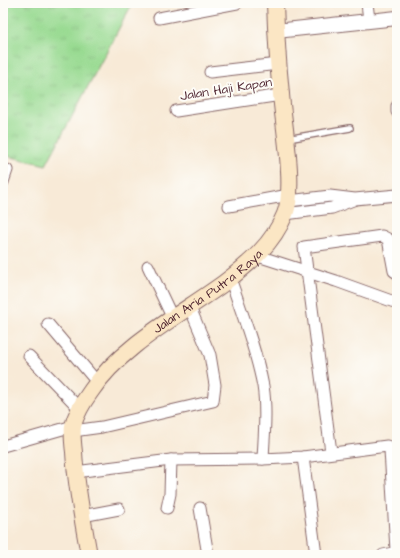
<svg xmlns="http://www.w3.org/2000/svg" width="400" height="558" viewBox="0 0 400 558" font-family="'Architects Daughter',sans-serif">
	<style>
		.grass { fill: url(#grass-tufts); stroke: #717c5e }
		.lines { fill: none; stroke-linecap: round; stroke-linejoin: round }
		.service-casing { stroke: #876667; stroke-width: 8 }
		.minor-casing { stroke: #876667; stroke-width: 13 }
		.tertiary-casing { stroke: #876667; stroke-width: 16 }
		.secondary-casing { stroke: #876667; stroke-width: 18 }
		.service { stroke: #fff; stroke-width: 5.5 }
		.minor { stroke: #fff; stroke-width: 11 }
		.tertiary { stroke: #fff; stroke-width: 14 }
		.secondary { stroke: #fbe6c4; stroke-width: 16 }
		.labels { text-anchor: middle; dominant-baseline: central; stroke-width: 4; stroke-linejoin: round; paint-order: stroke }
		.street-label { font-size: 13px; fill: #4a1f2b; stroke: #fdfcf7 }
	</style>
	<defs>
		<pattern id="grass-tufts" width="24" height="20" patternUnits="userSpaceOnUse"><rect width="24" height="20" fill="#98da91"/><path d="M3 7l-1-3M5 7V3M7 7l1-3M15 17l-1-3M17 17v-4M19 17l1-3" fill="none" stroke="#84bb7d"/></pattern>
	</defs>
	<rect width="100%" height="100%" fill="#fdfcf7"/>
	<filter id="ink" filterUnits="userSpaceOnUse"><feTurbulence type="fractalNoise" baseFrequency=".025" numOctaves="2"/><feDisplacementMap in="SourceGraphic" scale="8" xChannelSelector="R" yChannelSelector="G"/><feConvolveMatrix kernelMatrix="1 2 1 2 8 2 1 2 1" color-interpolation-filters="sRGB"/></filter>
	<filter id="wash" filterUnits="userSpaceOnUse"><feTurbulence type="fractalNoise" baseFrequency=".012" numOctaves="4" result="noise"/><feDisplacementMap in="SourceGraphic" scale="16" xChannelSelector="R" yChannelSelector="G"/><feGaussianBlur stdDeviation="0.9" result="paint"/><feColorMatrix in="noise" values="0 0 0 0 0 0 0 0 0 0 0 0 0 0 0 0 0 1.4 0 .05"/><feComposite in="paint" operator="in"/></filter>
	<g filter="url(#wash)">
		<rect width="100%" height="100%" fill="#f8ead7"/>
		<!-- grass -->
		<path class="grass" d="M3,3H208L132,4L46,165L3,155V95L8,78L3,76Z"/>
	</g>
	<g filter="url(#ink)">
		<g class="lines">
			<!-- service casing -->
			<g class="service-casing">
				<path id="service" d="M287,139L350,128"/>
			</g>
			<!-- minor casing -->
			<g class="minor-casing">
				<g id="minor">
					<path d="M367,3L369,20"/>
					<path d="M159,18L237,3"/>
					<path d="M210,72L278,64"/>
					<path d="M397,106V112"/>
					<path d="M176,111L281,95"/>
					<path d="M3,182L7,170"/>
					<path d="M289,201L330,196L355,199L397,195"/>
					<path d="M229,206L289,195"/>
					<path d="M285,214L332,208L353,200"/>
					<path d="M258,256L336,281L397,303"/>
					<path d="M148,266L173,319"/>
					<path d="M230,278C242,313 256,350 263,386C267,410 264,436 263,459"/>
					<path d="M48,324L97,382"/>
					<path d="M29,356L79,408"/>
					<path d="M73,431L102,427L213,401L215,385L210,355L190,308"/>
					<path d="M3,446L73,426"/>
					<path d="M331,452L304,247L382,236L388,239L394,271L397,273"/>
					<path d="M303,457L316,555"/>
					<path d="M75,472L171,460L263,459L303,457L387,446L390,450L396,550L393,553L383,555"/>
					<path d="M167,508L170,494L171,460"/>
					<path d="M200,508L208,555"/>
					<path d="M82,516L119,509"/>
				</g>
			</g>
			<!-- tertiary casing -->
			<g class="tertiary-casing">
				<path id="tertiary" d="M276,31L397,18"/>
			</g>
			<!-- secondary casing -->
			<g class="secondary-casing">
				<g id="secondary">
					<path id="s1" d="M89,555C83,521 76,487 74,452C73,444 72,434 73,426C76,413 83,402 91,391C121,346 180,315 224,283C249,264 273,244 285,214C296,188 283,123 281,94C278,64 276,33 275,3"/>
				</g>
			</g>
			<!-- service -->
			<use href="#service" class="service"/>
			<!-- minor -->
			<use href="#minor" class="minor"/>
			<!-- tertiary -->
			<use href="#tertiary" class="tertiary"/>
			<!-- secondary -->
			<use href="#secondary" class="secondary"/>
		</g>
	</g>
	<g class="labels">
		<!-- street labels -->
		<g class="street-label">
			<text transform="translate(226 89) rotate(-9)">Jalan Haji Kapan</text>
			<text stroke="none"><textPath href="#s1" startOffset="324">Jalan Aria Putra Raya</textPath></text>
		</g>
	</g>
	<!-- margin -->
	<rect width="400" height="558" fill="none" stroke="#fdfcf7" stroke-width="16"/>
</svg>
